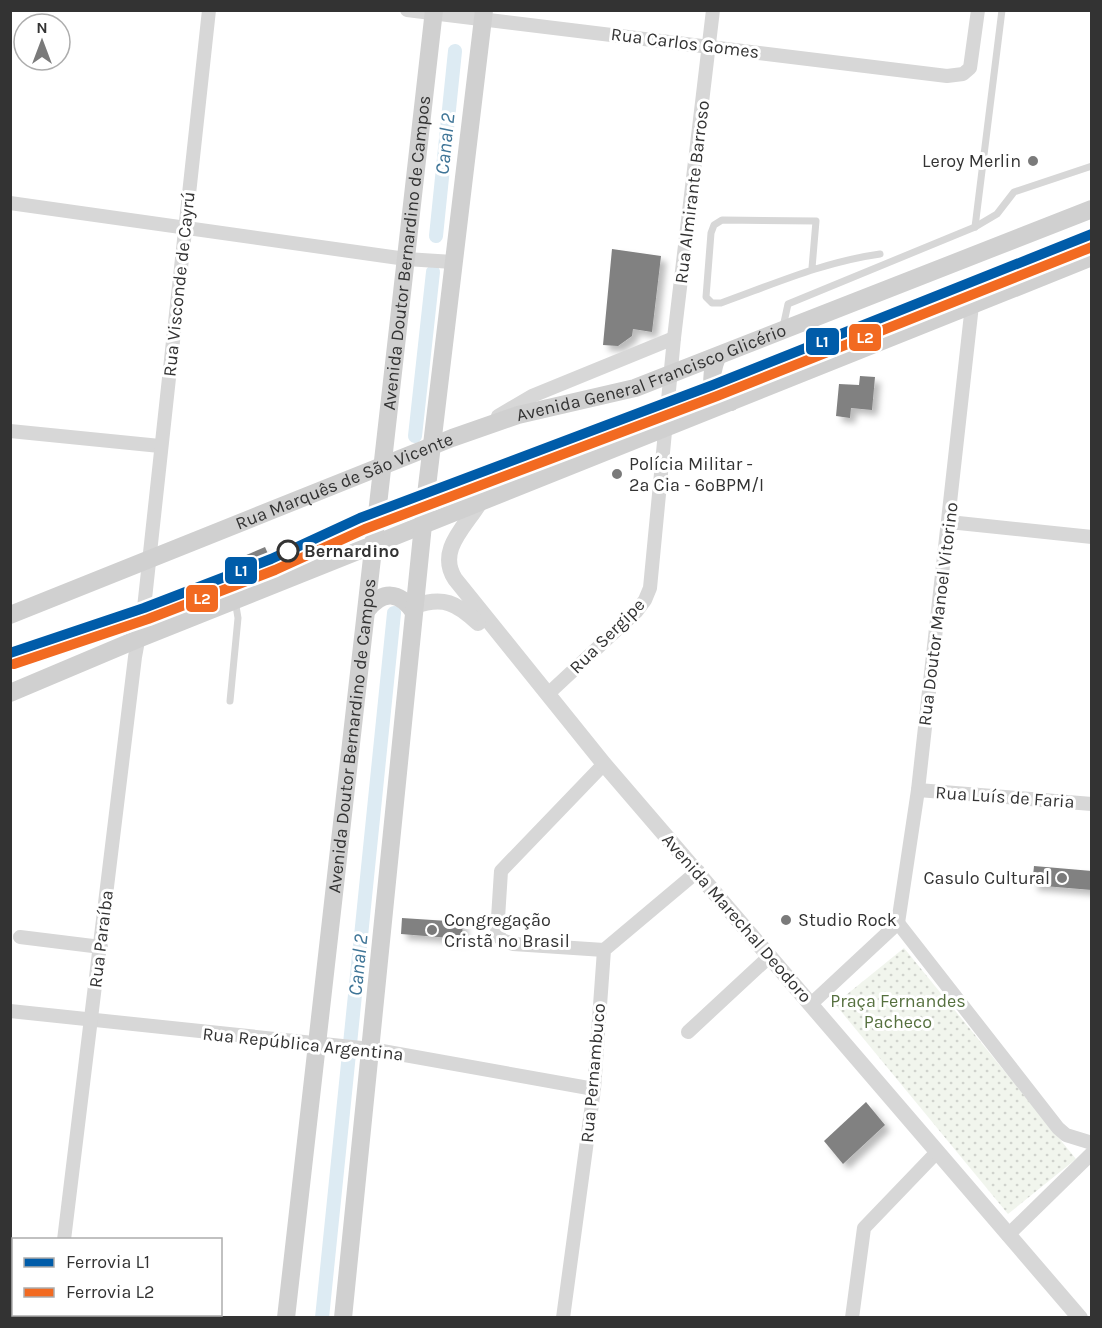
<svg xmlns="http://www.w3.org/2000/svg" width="1102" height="1328" viewBox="0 0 1102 1328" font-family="Karla,sans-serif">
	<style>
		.park { fill: url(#park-dots) }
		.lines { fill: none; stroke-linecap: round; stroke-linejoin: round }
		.canal { stroke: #ddebf3; stroke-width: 14 }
		.building { fill: #818181; filter: url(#shadow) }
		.path { stroke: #d6d6d6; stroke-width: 2; stroke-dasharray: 3 3; stroke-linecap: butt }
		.service { stroke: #d7d7d7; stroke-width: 7 }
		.minor { stroke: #d7d7d7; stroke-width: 14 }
		.tertiary { stroke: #d7d7d7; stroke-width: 16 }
		.secondary { stroke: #d0d0d0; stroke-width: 18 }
		.rail-1-casing { stroke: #fff; stroke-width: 15 }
		.rail-2-casing { stroke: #fff; stroke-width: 15 }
		.rail-1 { stroke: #005ca9; stroke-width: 10 }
		.rail-2 { stroke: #f26a21; stroke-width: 10 }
		.poi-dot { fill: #7a7a7a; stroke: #fff; stroke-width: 2 }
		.stop-dot { fill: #fff; stroke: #333; stroke-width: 3 }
		.labels { text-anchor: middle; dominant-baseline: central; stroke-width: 6; stroke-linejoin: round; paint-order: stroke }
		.street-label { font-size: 18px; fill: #333; stroke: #fff }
		.poi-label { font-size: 18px; fill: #333; stroke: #fff; text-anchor: start }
		.stop-label { font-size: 18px; font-weight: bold; fill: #333; stroke: #fff; text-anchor: start }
		.park-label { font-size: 18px; fill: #56703f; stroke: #fff }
		.water-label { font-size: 20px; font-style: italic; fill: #3f7597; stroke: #fff }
		.line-badge { stroke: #fff; stroke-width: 2 }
		.badge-label { font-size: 16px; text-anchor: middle; font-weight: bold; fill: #fff }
	</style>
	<defs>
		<pattern id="park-dots" width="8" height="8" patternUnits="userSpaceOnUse" patternTransform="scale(1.5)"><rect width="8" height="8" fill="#f1f5ed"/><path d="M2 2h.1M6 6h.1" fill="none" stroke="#cfd2cc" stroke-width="1.8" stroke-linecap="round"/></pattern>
		<filter id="shadow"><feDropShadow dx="5.5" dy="5.5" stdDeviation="3" flood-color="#0004"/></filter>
	</defs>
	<rect width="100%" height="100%" fill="#fff"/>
	<!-- park -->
	<path class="park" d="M904,948L1076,1159L1008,1214L835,1004Z"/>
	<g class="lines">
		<!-- canal -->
		<g class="canal">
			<path d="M436,236L455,51"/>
			<path d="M415,436L433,272"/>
			<path d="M322,1318L394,613"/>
		</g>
	</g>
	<!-- building -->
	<g class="building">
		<path d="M612,249L661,256L652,332L633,329L632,336L618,346L603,345Z"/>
		<path d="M860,376L875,377L872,410L851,408L850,418L836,416L839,384L859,385Z"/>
		<path d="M265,547L269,556L241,568L237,559Z"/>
		<path d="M1034,866L1092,871V890L1032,885Z"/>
		<path d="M402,918L463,922L462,939L401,934Z"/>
		<path d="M866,1102L885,1125L843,1164L824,1141Z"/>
	</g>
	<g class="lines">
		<!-- path -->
		<path class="path" d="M10,659L63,652"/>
		<!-- service -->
		<g class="service">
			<path d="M975,227L1002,10"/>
			<path d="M812,268L816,221L722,220L714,225L711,233L706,297L712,303H721C774,284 823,262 880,254"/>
			<path d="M783,327L788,304L975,227L997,214L1014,192L1092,166"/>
			<path d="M230,701L238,618L235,600"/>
		</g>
		<!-- minor -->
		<g class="minor">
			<path d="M407,10L947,76L963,74L970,68L978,10"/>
			<path d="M10,203L406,259L453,262"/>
			<path d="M498,416L532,396L674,338"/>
			<path d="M10,431L160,446"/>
			<path d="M949,522L1092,537"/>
			<path d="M549,693L636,612L645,600L650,588L674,338L713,10"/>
			<path d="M918,790L1092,804"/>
			<path d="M898,923L918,790L972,305"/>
			<path d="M20,937L101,947"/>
			<path d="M604,950L513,944L502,940L497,934L501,871L604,764"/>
			<path d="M811,1004L898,923L1058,1128L1066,1135L1092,1143"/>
			<path d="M10,1011L371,1049L594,1089"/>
			<path d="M688,1032L770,956"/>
			<path d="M1008,1235L1092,1153"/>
			<path d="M64,1240L135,657L144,608L209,10"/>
			<path d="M55,1318V1314"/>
			<path d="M563,1318L594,1089L604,950L698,871"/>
			<path d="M852,1318L864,1228L937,1152"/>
		</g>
		<!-- tertiary -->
		<g class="tertiary">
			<path d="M479,504C464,528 437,551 455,579L604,764L1080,1318"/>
			<path d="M415,606C443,596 457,603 478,623"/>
		</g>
		<!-- secondary -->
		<g class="secondary">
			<path d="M717,357C710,375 708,396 731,402"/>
			<path d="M367,610C383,590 399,591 414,612"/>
			<path id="s1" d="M10,615L452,438L518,415L635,388L1092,209"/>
			<path d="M10,693L138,639L1092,257"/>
			<path id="s2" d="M286,1318L434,10"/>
			<path d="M343,1318L426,495L484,10"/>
		</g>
		<!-- rail-1 casing -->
		<g class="rail-1-casing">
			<path id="rail-1" d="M10,653L144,608L271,559L360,518L713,385L1092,234"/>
		</g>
		<!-- rail-2 casing -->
		<g class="rail-2-casing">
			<path id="rail-2" d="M14,664L148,619L275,570L365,529L717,396L1092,247"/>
		</g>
		<!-- rail-1 -->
		<use href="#rail-1" class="rail-1"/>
		<!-- rail-2 -->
		<use href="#rail-2" class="rail-2"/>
	</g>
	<!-- markers -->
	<g class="poi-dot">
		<circle cx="1033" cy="161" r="6"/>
		<circle cx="617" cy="474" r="6"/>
		<circle cx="1062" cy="878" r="6"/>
		<circle cx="786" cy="920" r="6"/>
		<circle cx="432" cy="930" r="6"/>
	</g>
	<circle class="stop-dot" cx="288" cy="551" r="10"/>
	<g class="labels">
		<!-- street labels -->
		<g class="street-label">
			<text transform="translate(685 43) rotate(7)">Rua Carlos Gomes</text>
			<text transform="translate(692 192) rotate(-83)">Rua Almirante Barroso</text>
			<text stroke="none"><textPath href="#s2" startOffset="1072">Avenida Doutor Bernardino de Campos</textPath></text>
			<text transform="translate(179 284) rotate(-84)">Rua Visconde de Cayrú</text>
			<text stroke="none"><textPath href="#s1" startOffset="686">Avenida General Francisco Glicério</textPath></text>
			<text stroke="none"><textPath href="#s1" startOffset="360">Rua Marquês de São Vicente</textPath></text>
			<text transform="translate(938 614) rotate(-83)">Rua Doutor Manoel Vitorino</text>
			<text transform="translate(607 636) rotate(-45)">Rua Sergipe</text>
			<text stroke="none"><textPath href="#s2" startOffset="586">Avenida Doutor Bernardino de Campos</textPath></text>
			<text transform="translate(1005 797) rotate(4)">Rua Luís de Faria</text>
			<text transform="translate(737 918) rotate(49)">Avenida Marechal Deodoro</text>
			<text transform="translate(101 939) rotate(-83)">Rua Paraíba</text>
			<text transform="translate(303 1044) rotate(6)">Rua República Argentina</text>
			<text transform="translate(593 1073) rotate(-85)">Rua Pernambuco</text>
		</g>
		<!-- poi labels -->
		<g class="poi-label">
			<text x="1021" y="161" text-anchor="end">Leroy Merlin</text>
			<text x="629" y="464">Polícia Militar -<tspan x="629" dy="21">2ª Cia - 6ºBPM/I</tspan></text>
			<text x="1050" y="878" text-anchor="end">Casulo Cultural</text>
			<text x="444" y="920">Congregação<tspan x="444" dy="21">Cristã no Brasil</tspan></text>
			<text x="798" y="920">Studio Rock</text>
		</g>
		<!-- stop labels -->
		<g class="stop-label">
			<text x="304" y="551">Bernardino</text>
		</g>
		<!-- park labels -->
		<g class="park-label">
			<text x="898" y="1001">Praça Fernandes<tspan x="898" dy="21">Pacheco</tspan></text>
		</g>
		<!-- water labels -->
		<g class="water-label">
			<text transform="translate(445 144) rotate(-84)">Canal 2</text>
			<text transform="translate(358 965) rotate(-84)">Canal 2</text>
		</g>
	</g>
	<g class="line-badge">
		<rect x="848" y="323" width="34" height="29" rx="6" fill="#f26a21"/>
		<rect x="805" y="327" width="35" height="29" rx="6" fill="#005ca9"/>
		<rect x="224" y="556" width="34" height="29" rx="6" fill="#005ca9"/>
		<rect x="185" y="584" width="34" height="29" rx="6" fill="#f26a21"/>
	</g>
	<g class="badge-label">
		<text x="865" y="343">L2</text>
		<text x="822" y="347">L1</text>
		<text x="241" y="576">L1</text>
		<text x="202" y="604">L2</text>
	</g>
	<!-- border -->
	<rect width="1102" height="1328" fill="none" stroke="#333333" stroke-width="24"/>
	<!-- legend -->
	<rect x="12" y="1238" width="210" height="78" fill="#ffffff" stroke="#adadad" stroke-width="1.5"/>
	<rect x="24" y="1258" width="30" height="9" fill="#005ca9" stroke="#adadad" stroke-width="1.5"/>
	<text x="66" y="1268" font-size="18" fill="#333333">Ferrovia L1</text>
	<rect x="24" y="1288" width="30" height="9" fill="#f26a21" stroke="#adadad" stroke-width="1.5"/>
	<text x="66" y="1298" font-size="18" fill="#333333">Ferrovia L2</text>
	<!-- north arrow -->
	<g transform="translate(42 42)"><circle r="28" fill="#ffffff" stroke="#adadad" stroke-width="1.5"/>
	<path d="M0-4.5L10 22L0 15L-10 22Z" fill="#7a7a7a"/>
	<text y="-9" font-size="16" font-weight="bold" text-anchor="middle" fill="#333333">N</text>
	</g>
</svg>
